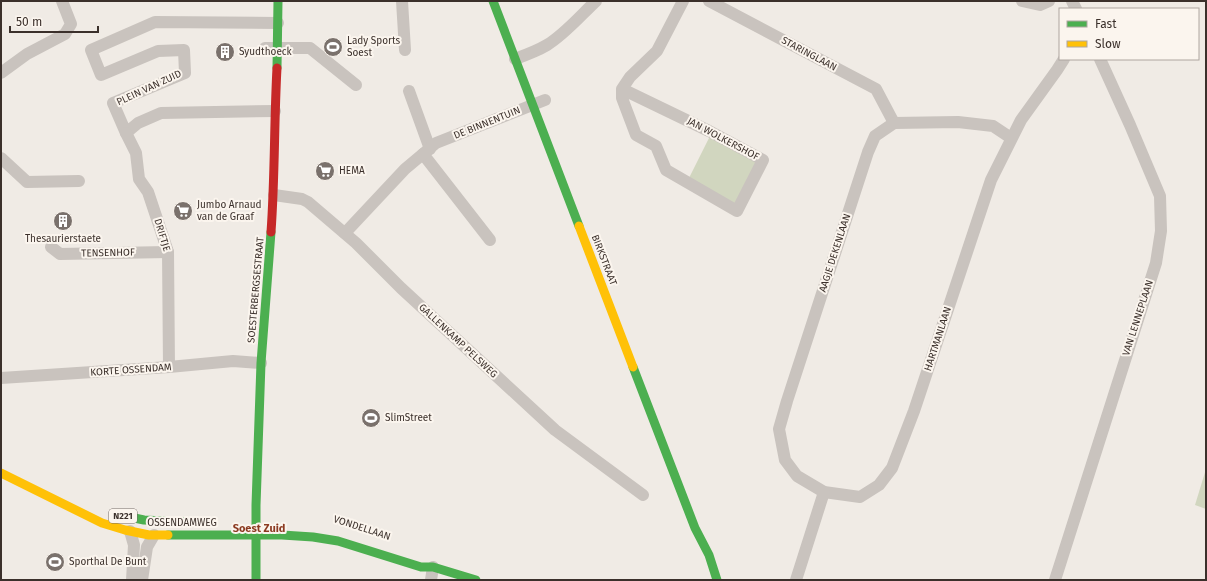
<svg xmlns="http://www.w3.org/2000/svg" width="1207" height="581" viewBox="0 0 1207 581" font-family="'Fira Sans',sans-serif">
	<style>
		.green { fill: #d1d6bf }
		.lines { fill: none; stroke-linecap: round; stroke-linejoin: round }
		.street { stroke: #c9c3be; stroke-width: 12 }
		.fast { stroke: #4caf50; stroke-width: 9 }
		.slow { stroke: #ffc107; stroke-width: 9 }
		.jam { stroke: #c62828; stroke-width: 9 }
		.labels { text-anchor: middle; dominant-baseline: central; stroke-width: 4; stroke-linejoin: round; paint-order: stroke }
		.shield { fill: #fbf5ee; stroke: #756b66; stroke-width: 1 }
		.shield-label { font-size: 9px; font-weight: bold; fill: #3b302b }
		.poi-label { font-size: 10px; fill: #3b302b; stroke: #fbf5ee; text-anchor: start }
		.street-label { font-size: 10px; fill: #3b302b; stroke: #fbf5ee }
		.neighbourhood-label { font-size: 11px; font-weight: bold; fill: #8c3b22; stroke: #fbf5ee }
	</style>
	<rect width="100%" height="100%" fill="#f0ebe5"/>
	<!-- green -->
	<g class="green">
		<path d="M710,136L758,161L735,206L687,182Z"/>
		<path d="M1206,469V509L1195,505Z"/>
	</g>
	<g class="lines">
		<!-- street -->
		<g class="street">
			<path d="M402,1L405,50"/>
			<path d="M709,1L876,89L894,123"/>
			<path d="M1022,1L1040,5L1049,1"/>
			<path d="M1072,1L1076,9"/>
			<path d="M265,48H310L356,85"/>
			<path d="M515,59C526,55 537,51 547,45C565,34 581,15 596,1"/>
			<path d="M1,73L27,54L65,34L71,24L62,1"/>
			<path d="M622,89V98L636,135L656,146L666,170L737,211L763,160L709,131L622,89L630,77L657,51L683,1"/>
			<path d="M409,91L430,149"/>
			<path d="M275,111L161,113L138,123L126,133L113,103L185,73L184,50L158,51L101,75L91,50L155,22L278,23"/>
			<path d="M126,133L136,153L139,179L148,192L168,252L169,367"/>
			<path d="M1011,138L993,126L958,122L894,123L875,136L868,152L787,401L779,429L785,460L797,476L824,492L860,497L879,485L892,468L914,411L991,180L1021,120L1057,70L1064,59"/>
			<path d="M423,154L490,240"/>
			<path d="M1,158L27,182L79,181"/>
			<path d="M274,195L302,199L308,202L356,243L401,288L555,430L643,495"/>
			<path d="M345,233L405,169L436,143L545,100"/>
			<path d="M51,247L60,254L168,252"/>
			<path d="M1,378L169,367L233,361L261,363"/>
			<path d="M130,531L134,545L132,580"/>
			<path d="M142,580L147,547L154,535"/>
			<path d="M431,580L433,567"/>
			<path d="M796,580L824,492"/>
			<path d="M1055,580L1156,263L1161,231L1160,196L1130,125L1100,59"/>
		</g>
		<!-- fast -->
		<g class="fast">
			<path d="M493,1L579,226"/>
			<path d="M277,68L278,1"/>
			<path d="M633,367L695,528L709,555L717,580"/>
			<path d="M120,515L144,520L185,522"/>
			<path d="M168,535H282L313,537L338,541L421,567H433L476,580"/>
			<path d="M256,580V505L261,363L271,232"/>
		</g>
		<!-- slow -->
		<g class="slow">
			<path d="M579,226L633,367"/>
			<path d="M1,473L102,523L125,530L149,535H168"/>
		</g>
		<!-- jam -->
		<path class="jam" d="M271,232C275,177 274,122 277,68"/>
	</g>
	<!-- icons -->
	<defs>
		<g id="stadium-disc" transform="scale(1)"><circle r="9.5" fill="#7a716c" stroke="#fbf5ee"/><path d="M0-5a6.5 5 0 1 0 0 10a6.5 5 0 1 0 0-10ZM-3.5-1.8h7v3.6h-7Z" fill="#fff"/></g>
		<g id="building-disc" transform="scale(1)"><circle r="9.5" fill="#7a716c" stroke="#fbf5ee"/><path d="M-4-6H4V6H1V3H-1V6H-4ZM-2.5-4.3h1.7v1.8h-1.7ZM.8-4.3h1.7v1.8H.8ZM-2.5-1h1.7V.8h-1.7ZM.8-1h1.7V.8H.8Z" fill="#fff"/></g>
		<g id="supermarket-disc" transform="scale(1)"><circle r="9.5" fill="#7a716c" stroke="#fbf5ee"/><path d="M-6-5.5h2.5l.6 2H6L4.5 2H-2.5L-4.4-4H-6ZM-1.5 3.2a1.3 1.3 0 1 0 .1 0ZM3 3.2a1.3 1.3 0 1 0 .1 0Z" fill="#fff"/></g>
	</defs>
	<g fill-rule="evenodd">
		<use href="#stadium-disc" x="333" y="47"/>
		<use href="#building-disc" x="225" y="52"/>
		<use href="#supermarket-disc" x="325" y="171"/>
		<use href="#supermarket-disc" x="183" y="211"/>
		<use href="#building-disc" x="63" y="221"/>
		<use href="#stadium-disc" x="371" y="418"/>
		<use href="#stadium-disc" x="55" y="562"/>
	</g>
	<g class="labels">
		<!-- shield labels -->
		<rect class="shield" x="109" y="509" width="28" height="14" rx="3"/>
		<g class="shield-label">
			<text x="123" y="516">N221</text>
		</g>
		<!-- poi labels -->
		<g class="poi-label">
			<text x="347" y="41">Lady Sports<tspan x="347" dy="12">Soest</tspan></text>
			<text x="239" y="52">Syudthoeck</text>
			<text x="339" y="171">HEMA</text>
			<text x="197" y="205">Jumbo Arnaud<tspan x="197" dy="12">van de Graaf</tspan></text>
			<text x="63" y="239" text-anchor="middle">Thesaurierstaete</text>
			<text x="385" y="418">SlimStreet</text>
			<text x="69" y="562">Sporthal De Bunt</text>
		</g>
		<!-- street labels -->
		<g class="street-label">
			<text transform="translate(809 54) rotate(28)">STARINGLAAN</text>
			<text transform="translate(149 88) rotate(-25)">PLEIN VAN ZUID</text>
			<text transform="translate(487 123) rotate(-22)">DE BINNENTUIN</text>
			<text transform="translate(723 139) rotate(28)">JAN WOLKERSHOF</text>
			<text transform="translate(162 235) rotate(73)">DRIFTJE</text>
			<text transform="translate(108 253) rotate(-1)">TENSENHOF</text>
			<text transform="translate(835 253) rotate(-72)">AAGJE DEKENLAAN</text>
			<text transform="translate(604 260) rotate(69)">BIRKSTRAAT</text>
			<text transform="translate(256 290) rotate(-85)">SOESTERBERGSESTRAAT</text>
			<text transform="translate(1138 318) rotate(-72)">VAN LENNEPLAAN</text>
			<text transform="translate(938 339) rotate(-72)">HARTMANLAAN</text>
			<text transform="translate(458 341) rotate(43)">GALLENKAMP PELSWEG</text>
			<text transform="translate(131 370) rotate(-4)">KORTE OSSENDAM</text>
			<text x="182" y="523">OSSENDAMWEG</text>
			<text transform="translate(362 528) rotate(18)">VONDELLAAN</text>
		</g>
		<!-- neighbourhood labels -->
		<g class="neighbourhood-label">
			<text x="259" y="528">Soest Zuid</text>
		</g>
	</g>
	<!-- border -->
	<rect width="1207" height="581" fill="none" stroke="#3b302b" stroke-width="4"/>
	<!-- legend -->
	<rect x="1059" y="8" width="140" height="52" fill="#fbf5ee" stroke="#aea6a0"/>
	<rect x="1067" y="21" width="20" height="6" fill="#4caf50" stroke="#aea6a0"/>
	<text x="1095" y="28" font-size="12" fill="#3b302b">Fast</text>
	<rect x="1067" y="41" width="20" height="6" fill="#ffc107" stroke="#aea6a0"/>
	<text x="1095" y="48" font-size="12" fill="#3b302b">Slow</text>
	<!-- scale -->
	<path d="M10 26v6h88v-6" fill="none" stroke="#3b302b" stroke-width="2"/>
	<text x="16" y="26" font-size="12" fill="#3b302b" stroke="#fbf5ee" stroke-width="3" paint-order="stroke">50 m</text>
</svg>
